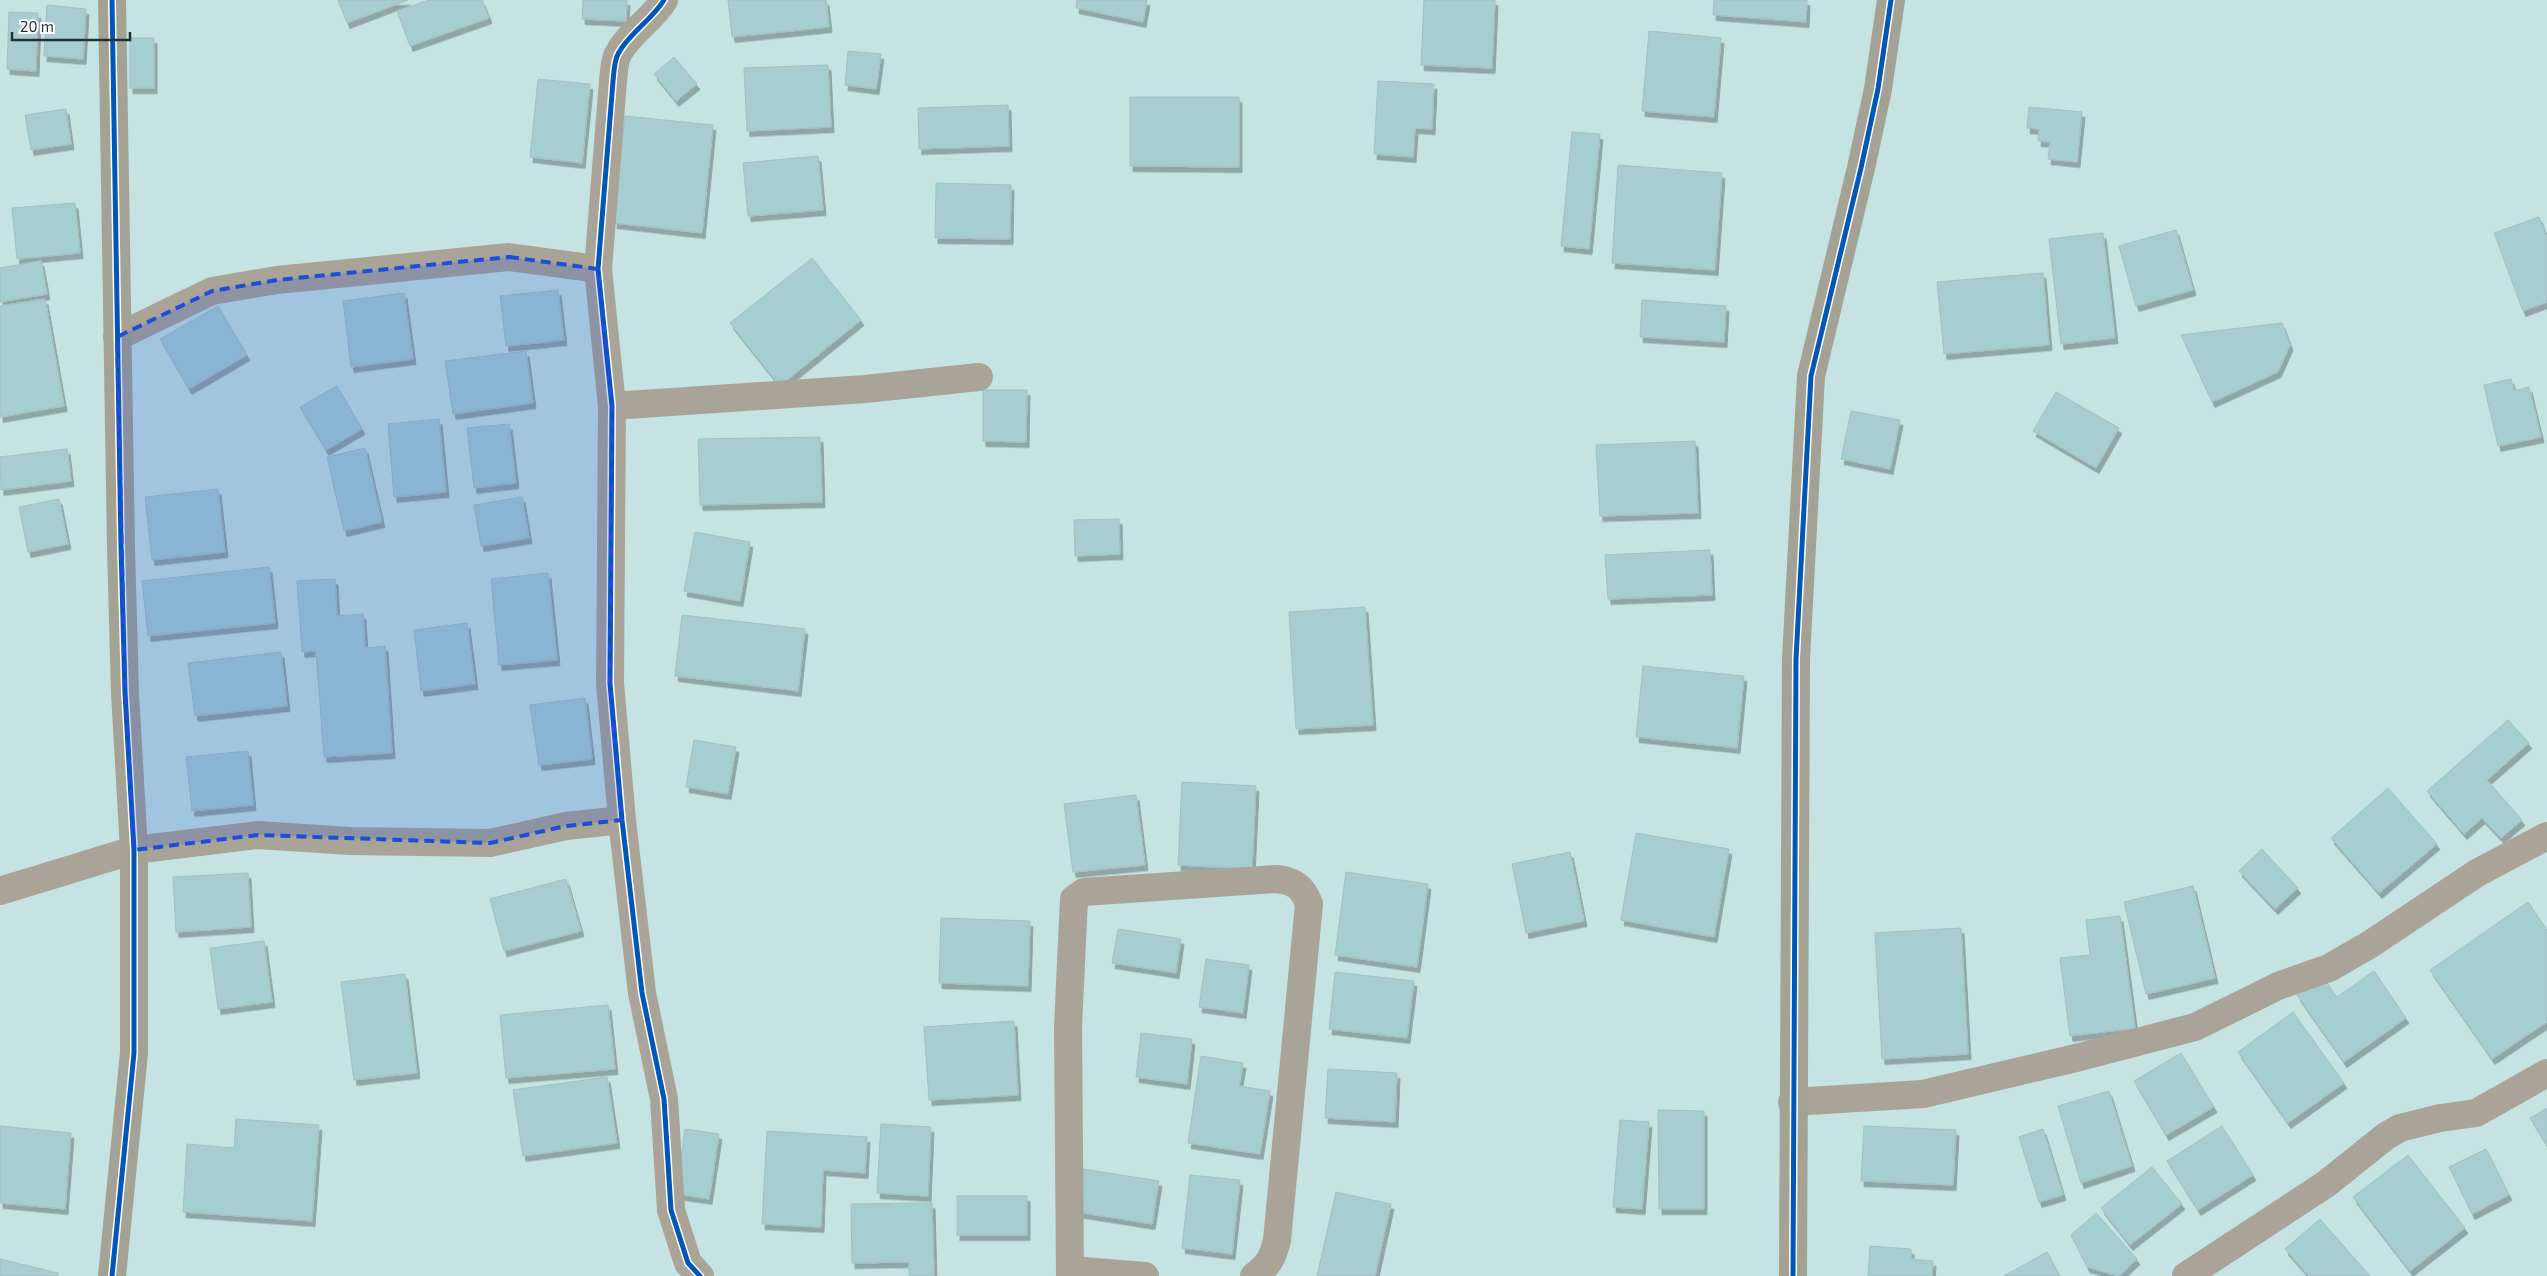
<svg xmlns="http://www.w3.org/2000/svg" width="2547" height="1276" viewBox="0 0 2547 1276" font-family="'Exo 2',sans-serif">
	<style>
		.building { fill: #a5cdd2; stroke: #a6bec0; filter: url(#shadow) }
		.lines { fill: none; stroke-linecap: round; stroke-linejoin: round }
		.street { stroke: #a9a497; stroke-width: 28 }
		.secondary { stroke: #a3a295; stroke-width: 28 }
		.cycleway-casing { stroke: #fff; stroke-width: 8 }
		.cycleway { stroke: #0057b8; stroke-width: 5 }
		.marked { fill: #1d4ed8; fill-opacity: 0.2; stroke: #1d4ed8; stroke-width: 4; stroke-dasharray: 10 6; stroke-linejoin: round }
	</style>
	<defs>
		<filter id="shadow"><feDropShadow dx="3" dy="5.5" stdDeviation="0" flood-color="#0004"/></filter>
	</defs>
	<rect width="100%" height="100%" fill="#c4e3e2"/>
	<!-- building -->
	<g class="building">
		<path d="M338,0H408L347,23Z"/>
		<path d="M429,0H482L489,18L410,46L397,11Z"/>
		<path d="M583,0H627L626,21L582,19Z"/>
		<path d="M728,0H826L829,27L732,37Z"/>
		<path d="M1077,0H1147L1143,22L1076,8Z"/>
		<path d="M1424,0H1495L1492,68L1421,65Z"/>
		<path d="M1714,0H1807L1806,22L1713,15Z"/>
		<path d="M47,5L86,9L83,59L44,56Z"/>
		<path d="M9,12L38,13L36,71L7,69Z"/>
		<path d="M1649,31L1721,38L1714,117L1642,111Z"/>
		<rect x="130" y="38" width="24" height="50"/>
		<path d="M848,51L881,54L876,89L845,85Z"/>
		<path d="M674,57L697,84L676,101L654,74Z"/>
		<path d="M828,65L831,127L747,131L744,68Z"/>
		<path d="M538,79L590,84L582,163L530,157Z"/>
		<path d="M1378,81L1434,84L1432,129L1415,128L1413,157L1374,154Z"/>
		<path d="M1130,97H1239V167L1130,166Z"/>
		<path d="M1008,105L1009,146L919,149L918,108Z"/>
		<path d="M2029,107L2082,112L2077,162L2048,159L2050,142L2038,141L2039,129L2027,128Z"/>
		<path d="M66,109L71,144L31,150L25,115Z"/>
		<path d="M625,116L713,125L702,233L614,223Z"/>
		<path d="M1572,132L1600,134L1589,249L1561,246Z"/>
		<path d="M818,156L823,210L748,216L743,163Z"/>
		<path d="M1618,165L1722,173L1715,270L1612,263Z"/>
		<path d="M936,183L1011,185L1010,239L935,238Z"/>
		<path d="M75,203L80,253L17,259L12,208Z"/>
		<path d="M2539,217L2547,238V302L2523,311L2494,233Z"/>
		<path d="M2176,230L2193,290L2136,306L2119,246Z"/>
		<path d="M2103,233L2115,338L2061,344L2049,239Z"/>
		<path d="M812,258L861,320L780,386L730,323Z"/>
		<path d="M41,261L47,294L0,302V268Z"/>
		<path d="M2043,273L2049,345L1944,354L1937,282Z"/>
		<path d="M558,290L564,340L506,346L500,296Z"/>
		<path d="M404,293L413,359L351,367L343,301Z"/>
		<path d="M45,299L64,406L0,417V306Z"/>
		<path d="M1642,300L1726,306L1724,342L1640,337Z"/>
		<path d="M218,306L247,355L189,389L160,339Z"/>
		<path d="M2282,323L2290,345L2278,372L2212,402L2181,335Z"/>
		<path d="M526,351L533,403L453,414L445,361Z"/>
		<path d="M2511,379L2514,391L2529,387L2541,437L2498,446L2484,385Z"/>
		<path d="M337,386L362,429L326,450L300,407Z"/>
		<path d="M983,390H1027L1026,442L983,441Z"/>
		<path d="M2056,392L2119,428L2096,468L2033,431Z"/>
		<path d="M1851,411L1900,420L1890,469L1841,459Z"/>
		<path d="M439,419L446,492L394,497L388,424Z"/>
		<path d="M509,424L516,483L474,488L467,428Z"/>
		<path d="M820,437L822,502L700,505L698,439Z"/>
		<path d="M1695,441L1698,513L1600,516L1596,445Z"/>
		<path d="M365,448L382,522L344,531L327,457Z"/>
		<path d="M67,449L71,481L1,490L0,457Z"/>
		<path d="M218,489L225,552L152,560L145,497Z"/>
		<path d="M522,497L529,538L481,546L474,505Z"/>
		<path d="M59,499L68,544L28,552L19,507Z"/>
		<path d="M1119,519L1120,554L1075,556L1074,520Z"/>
		<path d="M695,532L750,542L740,601L684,591Z"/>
		<path d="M1710,550L1712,595L1608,599L1605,555Z"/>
		<path d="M269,567L275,623L148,636L142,581Z"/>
		<path d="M548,573L557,660L499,665L491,579Z"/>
		<path d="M335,579L337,616L363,614L365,648L385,646L392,753L324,757L316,651L302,652L297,581Z"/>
		<path d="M1365,607L1373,725L1296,729L1289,612Z"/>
		<path d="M682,615L805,629L798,691L675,676Z"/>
		<path d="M467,623L475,684L421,691L414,630Z"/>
		<path d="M281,652L287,706L195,716L188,663Z"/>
		<path d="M1643,666L1744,676L1737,748L1636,737Z"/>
		<path d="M585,698L592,759L539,765L530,705Z"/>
		<path d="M2508,720L2529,743L2487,780L2522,820L2501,838L2482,818L2464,834L2427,791Z"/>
		<path d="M694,740L736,747L728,794L686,787Z"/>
		<path d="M248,751L253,805L192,811L186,757Z"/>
		<path d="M1182,782L1256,786L1252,869L1178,865Z"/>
		<path d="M2388,788L2437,844L2379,893L2331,838Z"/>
		<path d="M1136,795L1145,865L1073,872L1064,804Z"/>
		<path d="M1636,833L1729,849L1714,937L1621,920Z"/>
		<path d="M2262,849L2298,888L2275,909L2239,871Z"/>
		<path d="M1570,852L1584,921L1526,933L1512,864Z"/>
		<path d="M1346,872L1428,884L1417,967L1335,955Z"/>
		<path d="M248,873L251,927L176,932L173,877Z"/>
		<path d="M566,879L581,931L504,951L490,899Z"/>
		<path d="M2193,886L2215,978L2146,994L2124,902Z"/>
		<path d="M2528,902L2547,930V1022L2492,1059L2430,970Z"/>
		<path d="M2120,916L2135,1028L2070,1036L2060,958L2090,955L2086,920Z"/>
		<path d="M941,918L1030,921L1028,986L939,983Z"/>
		<path d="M1961,928L1968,1054L1882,1059L1875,933Z"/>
		<path d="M1118,929L1181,939L1176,973L1112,963Z"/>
		<path d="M264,941L272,1002L218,1009L210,948Z"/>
		<path d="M1206,959L1249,965L1243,1013L1199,1007Z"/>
		<path d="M2374,971L2406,1018L2344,1062L2297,995L2323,977L2337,997Z"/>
		<path d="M1335,972L1414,981L1407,1038L1329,1029Z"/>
		<path d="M405,974L417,1073L354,1080L341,982Z"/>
		<path d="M608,1005L615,1069L506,1078L500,1015Z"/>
		<path d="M2293,1012L2344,1083L2288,1123L2238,1052Z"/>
		<path d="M1014,1021L1018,1095L929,1100L924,1027Z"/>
		<path d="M1141,1033L1192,1039L1187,1084L1136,1077Z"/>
		<path d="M2181,1053L2214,1107L2166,1135L2134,1081Z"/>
		<path d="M1201,1056L1243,1063L1239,1086L1270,1091L1260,1154L1188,1143Z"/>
		<path d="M1328,1069L1397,1073L1395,1122L1325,1118Z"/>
		<path d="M607,1077L617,1143L523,1156L513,1090Z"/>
		<path d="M2109,1091L2132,1166L2081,1183L2058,1106Z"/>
		<path d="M2547,1108V1145L2530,1118Z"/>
		<path d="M1658,1110L1704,1111V1209H1659Z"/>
		<path d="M236,1119L319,1125L312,1221L183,1212L187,1144L234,1148Z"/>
		<path d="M1620,1120L1649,1122L1642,1209L1613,1207Z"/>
		<path d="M881,1124L931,1127L928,1196L877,1193Z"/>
		<path d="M0,1126L71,1133L65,1209L0,1203Z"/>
		<path d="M1864,1126L1956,1130L1953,1185L1861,1181Z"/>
		<path d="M2222,1126L2253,1175L2198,1210L2167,1161Z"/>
		<path d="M685,1129L719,1134L709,1199L676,1194Z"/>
		<path d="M2043,1129L2063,1195L2039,1202L2019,1137Z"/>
		<path d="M767,1131L867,1137L865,1173L823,1170L821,1227L762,1224Z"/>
		<path d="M2486,1149L2509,1195L2472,1214L2449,1167Z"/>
		<path d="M2408,1155L2465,1228L2410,1271L2353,1197Z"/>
		<path d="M2152,1167L2182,1204L2130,1245L2101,1208Z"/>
		<path d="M1083,1169L1159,1181L1152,1224L1077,1212Z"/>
		<path d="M1190,1175L1240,1180L1232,1254L1182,1248Z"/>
		<path d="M1336,1192L1391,1204L1375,1276H1317Z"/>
		<rect x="957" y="1196" width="70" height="39"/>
		<path d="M932,1203L934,1276H909V1262L852,1263L851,1204Z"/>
		<path d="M2096,1213L2137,1259L2119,1276L2087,1267L2071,1235Z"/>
		<path d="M2320,1219L2370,1276H2309L2285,1249Z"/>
		<path d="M1870,1246L1911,1249V1259L1933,1261L1932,1276H1868Z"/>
		<path d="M2047,1252L2060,1276H2004Z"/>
		<path d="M0,1259L58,1273V1276H0Z"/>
	</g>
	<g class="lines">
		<!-- street -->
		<g class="street">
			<path d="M664,0C652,20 629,33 618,54C614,61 614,73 613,81L598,269L612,406L610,683L622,820L642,993L664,1099L671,1210L688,1263L700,1276"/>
			<path d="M117,337L212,291L277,280L509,257L598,269"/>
			<path d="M612,406L865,389L979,377"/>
			<path d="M0,891L134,850L258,835L350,841L490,843L566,826L622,820"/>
			<path d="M1792,1102L1923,1094L2080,1057L2195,1027L2278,986L2329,968L2369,945L2477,873L2547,836"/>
			<path d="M1070,1270L1145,1276"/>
			<path d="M1070,1276L1068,1027L1074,899L1084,892L1277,879C1294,881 1303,887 1309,904L1277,1240C1273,1257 1269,1265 1254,1276"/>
			<path d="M2186,1276L2326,1184L2386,1136L2400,1128L2440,1118L2476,1113L2547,1073"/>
		</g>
		<!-- secondary -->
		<g class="secondary">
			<path d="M112,1276L134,1053V850L125,693L121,547L112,0"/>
			<path d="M1793,1276L1796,659L1811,376L1861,168L1878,89L1891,0"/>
		</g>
		<!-- cycleway casing -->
		<g class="cycleway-casing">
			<g id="cycleway">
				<path d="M664,0C652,20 629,33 618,54C614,61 614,73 613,81L598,269L612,406L610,683L622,820L642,993L664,1099L671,1210L688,1263L700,1276"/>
				<path d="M112,1276L134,1053V850L125,693L121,547L112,0"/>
				<path d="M1793,1276L1796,659L1811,376L1861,168L1878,89L1891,0"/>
			</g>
		</g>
		<!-- cycleway -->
		<use href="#cycleway" class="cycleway"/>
	</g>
	<!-- marked area -->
	<path class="marked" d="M509,257L598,269L612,406L610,683L622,820L566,826L490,843L258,835L134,850L125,693L117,337L212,291L277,280Z"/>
	<!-- scale -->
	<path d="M12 32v8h118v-8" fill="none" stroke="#1d3434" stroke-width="2.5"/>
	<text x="20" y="32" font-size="15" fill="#1d3434" stroke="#ffffff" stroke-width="4" paint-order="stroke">20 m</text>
</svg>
